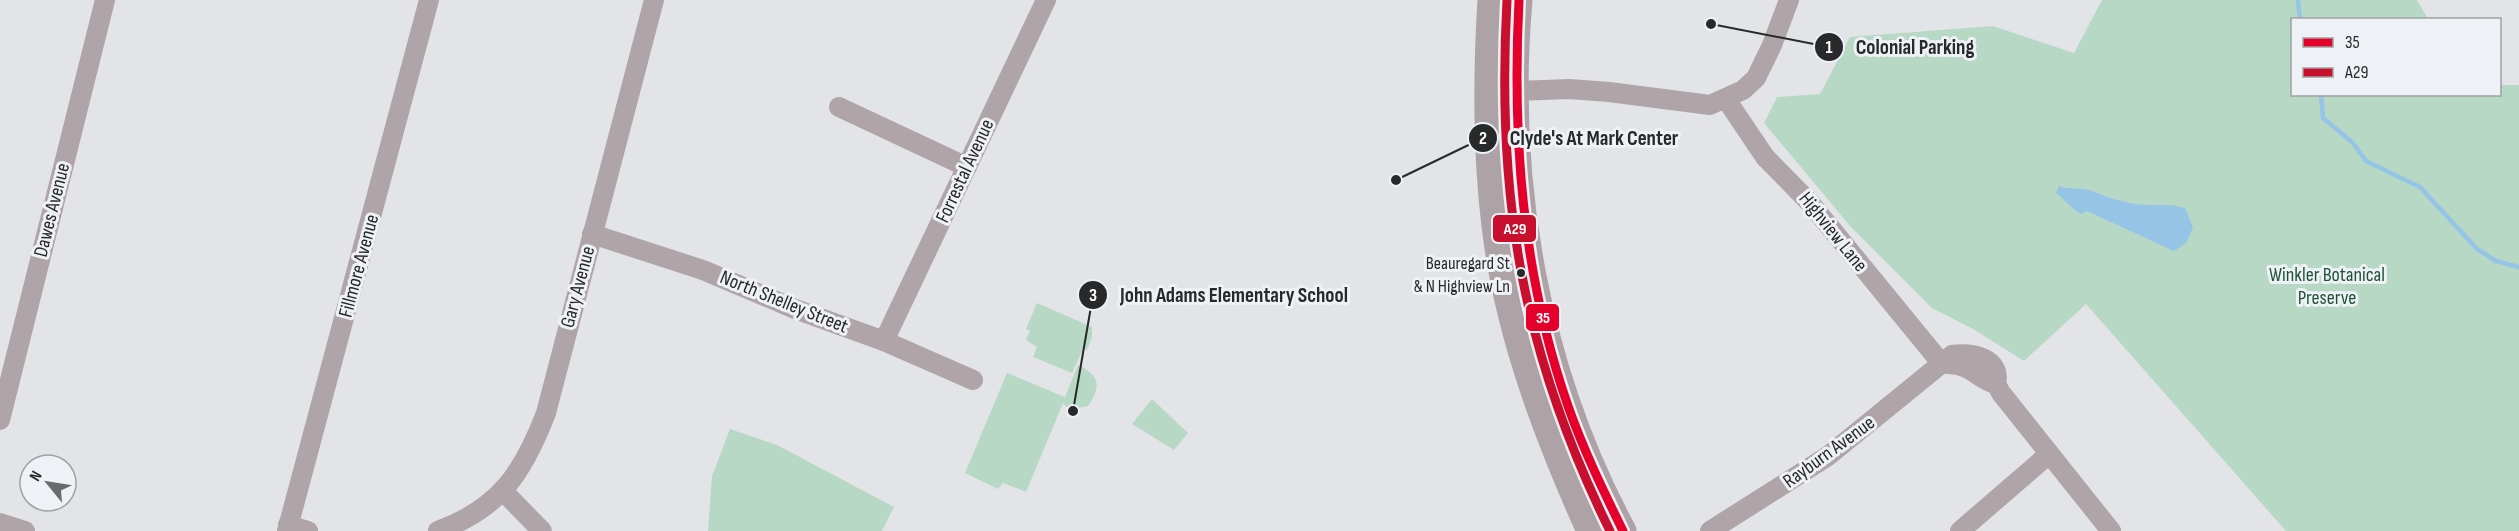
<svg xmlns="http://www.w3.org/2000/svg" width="2519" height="531" viewBox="0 0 2519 531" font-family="'Sofia Sans Condensed',sans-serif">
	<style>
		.green { fill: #b7d8c4 }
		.water { fill: #95c4e6 }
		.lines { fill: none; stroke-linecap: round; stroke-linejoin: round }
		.stream { stroke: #95c4e6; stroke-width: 4.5 }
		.minor { stroke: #afa5a8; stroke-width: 20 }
		.secondary { stroke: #ada3a7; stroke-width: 27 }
		.bus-1-casing { stroke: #eef1f6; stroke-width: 14 }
		.bus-2-casing { stroke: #eef1f6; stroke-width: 14 }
		.bus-1 { stroke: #e4002b; stroke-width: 9 }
		.bus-2 { stroke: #c8102e; stroke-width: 9 }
		.bus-dot { fill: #28292b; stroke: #eef1f6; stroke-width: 2 }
		.labels { text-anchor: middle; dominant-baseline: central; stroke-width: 6; stroke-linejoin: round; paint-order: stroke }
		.bus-label { font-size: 18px; fill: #28292b; stroke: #eef1f6; text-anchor: end }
		.street-label { font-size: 20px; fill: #28292b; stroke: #eef1f6 }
		.park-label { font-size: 20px; fill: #1f5335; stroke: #eef1f6 }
		.leader { fill: none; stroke: #28292b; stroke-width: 2 }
		.callout-dot { fill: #28292b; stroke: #eef1f6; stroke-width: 2 }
		.mark-label { font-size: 18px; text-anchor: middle; font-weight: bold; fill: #fff }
		.callout-label { font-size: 21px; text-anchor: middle; font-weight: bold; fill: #28292b; stroke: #eef1f6; stroke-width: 6; stroke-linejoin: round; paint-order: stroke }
		.line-badge { stroke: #eef1f6; stroke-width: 2 }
		.badge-label { font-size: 16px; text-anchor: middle; font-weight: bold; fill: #fff }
	</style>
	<rect width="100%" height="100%" fill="#e3e4e7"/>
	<!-- green -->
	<g class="green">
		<path d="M2102,0H2417L2428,19L2292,20V94H2500V85H2519V531H2286L2086,304L2024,361L1973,329L1932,308L1851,227L1764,123L1777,97L1820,94L1850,37L1993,26L2074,53Z"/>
		<path d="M1037,303L1092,327V337L1087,350L1083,349L1072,373L1033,357L1037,347L1026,340L1030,331L1026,329Z"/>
		<path d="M1078,365C1101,376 1101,387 1088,406L1069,410L1063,403L1026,492L1003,483L998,489L965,473L1007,373L1065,397Z"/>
		<path d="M1152,399L1188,433L1174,450L1132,424Z"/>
		<path d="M730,429L777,445L894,507L882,531H708L712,476Z"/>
	</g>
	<!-- water -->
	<path class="water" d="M2059,186C2070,190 2081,187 2092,191C2109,198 2127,204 2147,205C2161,205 2171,204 2185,208L2193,227L2186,243L2174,251L2087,211L2081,214C2070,208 2066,200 2056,193Z"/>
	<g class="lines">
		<!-- stream -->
		<g class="stream">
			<path d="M2298,0L2300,20"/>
			<path d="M2321,94L2323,118L2353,143L2366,161L2420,187L2477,249L2496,261L2519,267"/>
		</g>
		<!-- minor -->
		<g class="minor">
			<path d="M1514,91L1569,89L1609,92L1710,105L1743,90L1756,78L1772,45L1789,0"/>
			<path d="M1726,99L1765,157L1811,204L1942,364"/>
			<path d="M839,107L967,167"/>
			<path d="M592,234L703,270L795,309L884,341L973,380"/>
			<path d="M884,341L1046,0"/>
			<path d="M1948,364C1974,365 1976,379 1996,384"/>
			<path d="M0,420L105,0"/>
			<path d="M504,492L542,531"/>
			<path d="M0,523L25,531"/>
			<path d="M288,525L308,531"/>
			<path d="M287,531L429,0"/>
			<path d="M438,531C500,508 523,473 546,413L654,0"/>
			<path d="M1710,531L1828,456L1952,355C1972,352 2002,358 1996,384L2001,393L2111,531"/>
			<path d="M1960,531L2048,455"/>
		</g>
		<!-- secondary -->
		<g class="secondary">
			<path d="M1491,0C1486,80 1486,162 1497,241C1511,341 1549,440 1590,531"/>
			<path d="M1519,0C1503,182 1536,369 1623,531"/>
		</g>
		<!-- bus-1 casing -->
		<g class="bus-1-casing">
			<path id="bus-1" d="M1519,0C1512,138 1522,274 1568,406C1583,449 1603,490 1623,531"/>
		</g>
		<!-- bus-2 casing -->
		<g class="bus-2-casing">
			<path id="bus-2" d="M1507,0C1496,198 1522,352 1610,531"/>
		</g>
		<!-- bus-1 -->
		<use href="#bus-1" class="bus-1"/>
		<!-- bus-2 -->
		<use href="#bus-2" class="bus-2"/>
	</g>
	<!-- markers -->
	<circle class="bus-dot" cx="1521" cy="273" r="5"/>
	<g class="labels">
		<!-- bus labels -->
		<g class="bus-label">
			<text x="1510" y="263">Beauregard St<tspan x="1510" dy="23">&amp; N Highview Ln</tspan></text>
		</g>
		<!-- street labels -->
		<g class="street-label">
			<text transform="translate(965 171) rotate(-65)">Forrestal Avenue</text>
			<text transform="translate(52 210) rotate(-76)">Dawes Avenue</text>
			<text transform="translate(1833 232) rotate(51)">Highview Lane</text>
			<text transform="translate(359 266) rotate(-75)">Fillmore Avenue</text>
			<text transform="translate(578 287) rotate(-75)">Gary Avenue</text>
			<text transform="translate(784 302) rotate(22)">North Shelley Street</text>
			<text transform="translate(1829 452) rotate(-36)">Rayburn Avenue</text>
		</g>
		<!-- park labels -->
		<g class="park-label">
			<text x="2327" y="275">Winkler Botanical<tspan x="2327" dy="23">Preserve</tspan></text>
		</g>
	</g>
	<!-- callouts -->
	<path class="leader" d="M1711 24L1829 47M1396 180L1483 138M1073 411L1093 295"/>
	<g class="callout-dot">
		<circle cx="1711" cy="24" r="6"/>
		<circle cx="1396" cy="180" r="6"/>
		<circle cx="1073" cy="411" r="6"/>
		<circle cx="1829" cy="47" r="15"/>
		<circle cx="1483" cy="138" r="15"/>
		<circle cx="1093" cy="295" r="15"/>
	</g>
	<g class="mark-label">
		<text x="1829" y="53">1</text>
		<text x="1483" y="144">2</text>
		<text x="1093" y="301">3</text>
	</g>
	<g class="callout-label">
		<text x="1915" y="54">Colonial Parking</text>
		<text x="1594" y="145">Clyde's At Mark Center</text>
		<text x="1234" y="302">John Adams Elementary School</text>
	</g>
	<g class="line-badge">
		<rect x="1492" y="214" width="45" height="29" rx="6" fill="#c8102e"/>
		<rect x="1525" y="303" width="35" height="29" rx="6" fill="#e4002b"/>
	</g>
	<g class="badge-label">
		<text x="1515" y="234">A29</text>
		<text x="1543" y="323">35</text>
	</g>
	<!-- legend -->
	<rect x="2291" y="18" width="210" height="78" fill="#eef1f6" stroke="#9fa1a5" stroke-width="1.5"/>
	<rect x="2303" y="38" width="30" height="9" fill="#e4002b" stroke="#9fa1a5" stroke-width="1.5"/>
	<text x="2345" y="48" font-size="18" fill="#28292b">35</text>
	<rect x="2303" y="68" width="30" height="9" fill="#c8102e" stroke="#9fa1a5" stroke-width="1.5"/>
	<text x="2345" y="78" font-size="18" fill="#28292b">A29</text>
	<!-- north arrow -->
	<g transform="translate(48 483) rotate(300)"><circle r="28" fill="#eef1f6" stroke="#9fa1a5" stroke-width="1.5"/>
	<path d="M0-4.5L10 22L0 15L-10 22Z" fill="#696a6d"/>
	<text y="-9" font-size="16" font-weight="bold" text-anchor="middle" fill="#28292b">N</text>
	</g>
</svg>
